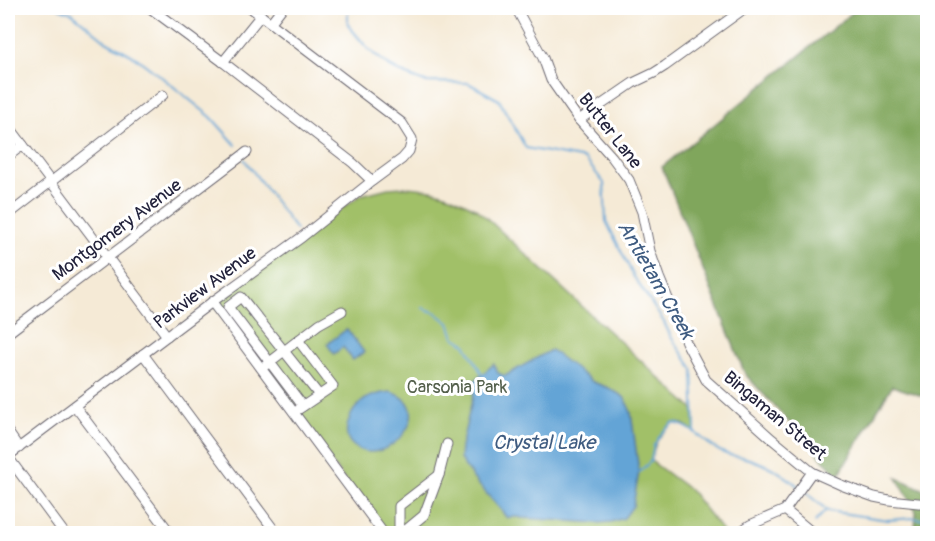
<svg xmlns="http://www.w3.org/2000/svg" width="935" height="541" viewBox="0 0 935 541" font-family="Pangolin,sans-serif">
	<style>
		.green { fill: #a1c068; stroke: #627152; stroke-width: 1.5 }
		.forest { fill: #80a65c; stroke: #51644c; stroke-width: 1.5 }
		.water { fill: #63a4d6; stroke: #426388; stroke-width: 1.5 }
		.lines { fill: none; stroke-linecap: round; stroke-linejoin: round }
		.stream { stroke: #63a4d6; stroke-width: 2 }
		.minor-casing { stroke: #6c6871; stroke-width: 11 }
		.minor { stroke: #fff; stroke-width: 9 }
		.labels { text-anchor: middle; dominant-baseline: central; stroke-width: 6; stroke-linejoin: round; paint-order: stroke }
		.street-label { font-size: 18px; fill: #22223b; stroke: #fff }
		.park-label { font-size: 18px; fill: #55614d; stroke: #fff }
		.water-label { font-size: 20px; font-style: italic; fill: #3f5c81; stroke: #fff }
	</style>
	<rect width="100%" height="100%" fill="#fff"/>
	<filter id="ink" filterUnits="userSpaceOnUse"><feTurbulence type="fractalNoise" baseFrequency=".0167" numOctaves="2"/><feDisplacementMap in="SourceGraphic" scale="12" xChannelSelector="R" yChannelSelector="G"/><feConvolveMatrix kernelMatrix="1 2 1 2 8 2 1 2 1" color-interpolation-filters="sRGB"/></filter>
	<filter id="wash" filterUnits="userSpaceOnUse"><feTurbulence type="fractalNoise" baseFrequency=".008" numOctaves="4" result="noise"/><feDisplacementMap in="SourceGraphic" scale="24" xChannelSelector="R" yChannelSelector="G"/><feGaussianBlur stdDeviation="1.35" result="paint"/><feColorMatrix in="noise" values="0 0 0 0 0 0 0 0 0 0 0 0 0 0 0 0 0 1.4 0 .05"/><feComposite in="paint" operator="in"/></filter>
	<g filter="url(#wash)">
		<rect width="100%" height="100%" fill="#f5ead6"/>
		<!-- green -->
		<path class="green" d="M404,187C436,188 451,195 478,210L694,410L695,432L683,424L673,423C658,436 655,442 651,461L690,490L724,533H384L212,302L361,195L388,188Z"/>
		<!-- forest -->
		<g class="forest">
			<path d="M858,8H927L928,398L892,386L838,476L745,374L662,167Z"/>
			<path d="M897,478L927,491V533H916L915,531L916,511Z"/>
		</g>
		<!-- water -->
		<g class="water">
			<path d="M347,329L364,352L353,360L343,347L334,354L327,344Z"/>
			<path d="M551,350L593,382L609,388L624,397L631,412L639,472L633,506L624,518L611,522L598,523L522,518C514,515 512,519 506,517L501,510L473,478L460,459L461,447L474,392L470,385L494,364L498,373L505,376Z"/>
			<path d="M390,392C442,406 387,470 355,447C338,435 350,410 364,400C372,395 380,393 390,392Z"/>
		</g>
		<g class="lines">
			<!-- stream -->
			<g class="stream">
				<path d="M59,8L72,13L106,41L135,57L164,79L211,117L236,145"/>
				<path d="M348,8V25L368,49L389,66L406,75L425,82L468,83L499,100L526,148L585,159L604,183L606,221L634,277L664,322L671,337L693,369L695,432"/>
				<path d="M244,159L296,230"/>
				<path d="M423,308L436,313L449,323L454,337L465,344L482,374"/>
				<path d="M639,472L651,461L654,445L662,433L673,423C696,426 705,446 724,453C730,456 736,456 742,457C767,464 780,471 799,487"/>
				<path d="M804,491L828,511L888,520L913,518L928,520"/>
				<path d="M815,522L826,510"/>
			</g>
		</g>
	</g>
	<g filter="url(#ink)">
		<g class="lines">
			<!-- minor casing -->
			<g class="minor-casing">
				<g id="minor">
					<path d="M150,8L223,62L353,163L372,181"/>
					<path d="M516,8L543,58L551,80L579,120L612,157L629,180L642,212L650,251L659,277L686,342L706,380L772,439L812,472L841,485L874,497L889,500L928,504"/>
					<path d="M271,22L282,8"/>
					<path d="M223,62L261,15"/>
					<path d="M579,120L633,83L654,73L665,66L745,8"/>
					<path d="M8,125L167,336"/>
					<path d="M8,156L23,145"/>
					<path d="M8,215L163,95"/>
					<path d="M212,302L384,534"/>
					<path d="M8,333L247,152"/>
					<path d="M298,340L333,386L299,409"/>
					<path d="M143,354L277,534"/>
					<path d="M266,365L319,324L342,311"/>
					<path d="M75,406L171,534"/>
					<path d="M303,406L228,307L241,297L319,395"/>
					<path d="M8,432L19,448"/>
					<path d="M8,456L212,302L302,237L372,181L402,159L409,151L412,139L402,123L251,8"/>
					<path d="M8,457L65,534"/>
					<path d="M439,475L447,444"/>
					<path d="M785,510L814,534"/>
					<path d="M399,534V506L439,475L424,515L401,534"/>
					<path d="M737,534L750,525L785,510L812,472"/>
				</g>
			</g>
			<!-- minor -->
			<use href="#minor" class="minor"/>
		</g>
	</g>
	<g class="labels">
		<!-- street labels -->
		<g class="street-label">
			<text transform="translate(610 131) rotate(52)">Butter Lane</text>
			<text transform="translate(117 230) rotate(-37)">Montgomery Avenue</text>
			<text transform="translate(205 288) rotate(-37)">Parkview Avenue</text>
			<text transform="translate(775 416) rotate(40)">Bingaman Street</text>
		</g>
		<!-- park labels -->
		<g class="park-label">
			<text x="457" y="387">Carsonia Park</text>
		</g>
		<!-- water labels -->
		<g class="water-label">
			<text transform="translate(656 280) rotate(60)">Antietam Creek</text>
			<text x="544" y="442">Crystal Lake</text>
		</g>
	</g>
	<!-- margin -->
	<rect width="935" height="541" fill="none" stroke="#fff" stroke-width="30"/>
</svg>
